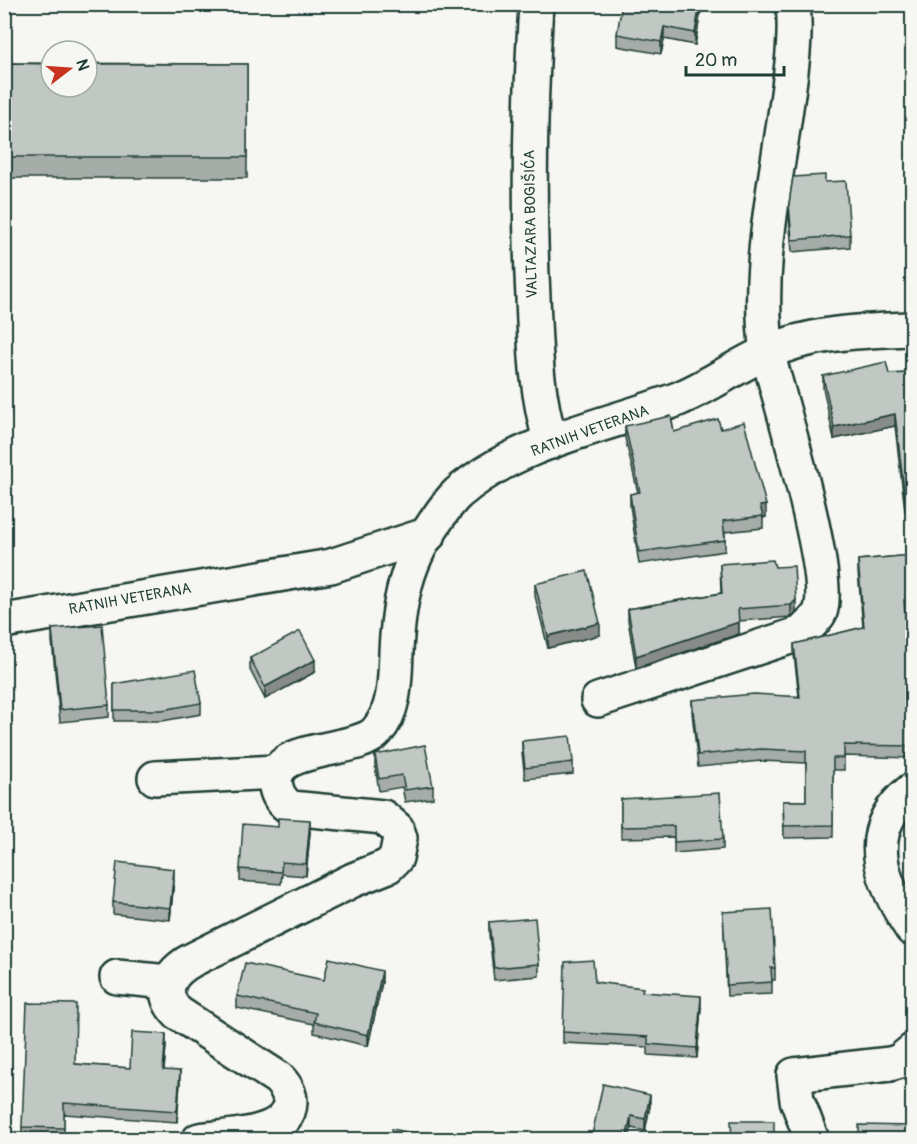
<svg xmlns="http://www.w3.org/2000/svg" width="917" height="1144" viewBox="0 0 917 1144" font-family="Pangolin,sans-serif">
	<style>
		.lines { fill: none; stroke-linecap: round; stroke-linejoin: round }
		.minor-casing { stroke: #1f3d34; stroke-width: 38 }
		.minor { stroke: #f6f6f2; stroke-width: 33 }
		.wall { fill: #a6aca8; stroke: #1f3d34; stroke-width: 1.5 }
		.shaded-wall { fill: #878c88; stroke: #1f3d34; stroke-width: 1.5 }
		.building { fill: #c1c8c3; stroke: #1f3d34; stroke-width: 1.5 }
		.labels { text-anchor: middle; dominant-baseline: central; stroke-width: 5; stroke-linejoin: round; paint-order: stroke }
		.street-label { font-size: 15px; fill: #1f3d34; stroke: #f6f6f2 }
	</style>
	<rect width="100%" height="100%" fill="#f6f6f2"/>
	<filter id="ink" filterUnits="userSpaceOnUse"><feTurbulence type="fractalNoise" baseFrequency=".0167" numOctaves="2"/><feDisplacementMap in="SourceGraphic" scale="12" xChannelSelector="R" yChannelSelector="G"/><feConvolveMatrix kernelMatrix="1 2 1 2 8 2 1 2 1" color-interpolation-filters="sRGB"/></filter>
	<g filter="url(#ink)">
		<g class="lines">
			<!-- minor casing -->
			<g class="minor-casing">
				<g id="minor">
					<path d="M536,4C530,102 528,199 533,297C535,347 536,395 551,442"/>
					<path d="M4,621L331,566L429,534"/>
					<path d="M598,700L802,633C807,627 817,619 820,612C834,578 779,396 767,352C756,273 774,193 785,115C790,79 797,40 793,4"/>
					<path d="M155,778L277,772"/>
					<path d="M912,790C860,830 881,883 912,929"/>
					<path d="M117,977L168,982"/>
					<path d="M199,1140C226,1136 289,1137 290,1102C290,1092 285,1085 278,1078L178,1013C157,992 170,972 192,960L353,880L388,866L396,858L400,838L397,829L383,817L291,808C283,803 278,797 276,787C267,743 357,755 377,731C399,706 394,667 397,636C399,610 404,581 415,557C422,540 445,505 458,493C518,441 605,427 678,399C708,387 736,366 766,353C811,332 864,331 912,329"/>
					<path d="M812,1140L797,1100L794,1075L890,1064L900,1061L912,1051"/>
				</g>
			</g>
			<!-- minor -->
			<use href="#minor" class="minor"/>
		</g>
		<!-- wall -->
		<g class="wall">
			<path d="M702,4L695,45L664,39L661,54L617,46V34Z"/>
			<path d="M4,63L247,64V178H4Z"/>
			<path d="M825,182L850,235V247L792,252L789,216V204Z"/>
			<path d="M912,373V510L905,511L895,426L834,439L823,388V376Z"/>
			<path d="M625,426L674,432L721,429L766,517L763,518V528L725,532V551L639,564L630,506V494L638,493L625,438Z"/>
			<path d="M912,555V611L905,612L909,666H912V758L844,756V770H833V837L784,838L783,801H806V763L761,761L698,767L692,712V700L799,696L794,655V644L863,627L858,572V560Z"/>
			<path d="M720,564L775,567L796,612L791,617L739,621V634L636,668L628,620V609L721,593Z"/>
			<path d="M535,584L600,635L548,648L535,596Z"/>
			<path d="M52,629L109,705V717L60,722L52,641Z"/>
			<path d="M250,658L315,672L265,699L250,670Z"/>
			<path d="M114,684L201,703V714L162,721H114Z"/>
			<path d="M522,741L573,762V774L525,779L522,753Z"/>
			<path d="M375,755L433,786V798L405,802L402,787L379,791L375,766Z"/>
			<path d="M621,799L723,839V849L674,853V837L621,838Z"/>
			<path d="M310,832L306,876L282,874L281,884L240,881V869Z"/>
			<path d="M174,880L170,920L113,914V902Z"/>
			<path d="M723,912L775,968V980H772V994L727,996Z"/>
			<path d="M489,922L539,964V976L494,980L489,934Z"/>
			<path d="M324,980L382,982L368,1046L314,1033V1024L237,1008V996Z"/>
			<path d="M595,982L701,1007L697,1058L648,1055V1047L563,1043V1032Z"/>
			<path d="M166,1045L164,1070L180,1082L177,1122L64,1114V1139H22V1127L75,1064L130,1068Z"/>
			<path d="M650,1106L645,1131L631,1128L629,1140H592V1135Z"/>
		</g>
		<!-- shaded-wall -->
		<g class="shaded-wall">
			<path d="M700,4H702L695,45V33Z"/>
			<path d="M664,27V39L661,54V42Z"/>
			<path d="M895,414V426L834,439V427Z"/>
			<path d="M766,505V517L763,518L760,506Z"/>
			<path d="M796,600V612L791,617V605Z"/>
			<path d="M739,622V634L636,668V656Z"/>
			<path d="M600,623V635L548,648V636Z"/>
			<path d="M315,660V672L265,699V687Z"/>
			<path d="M310,820V832L306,876V864Z"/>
			<path d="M174,869V880L170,920V908Z"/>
			<path d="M382,971V982L368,1046V1035Z"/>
			<path d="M701,996V1007L697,1058V1048Z"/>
			<path d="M166,1034V1045L163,1081V1070Z"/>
			<path d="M180,1071V1082L177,1122V1111Z"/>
			<path d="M650,1095V1106L645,1131V1119Z"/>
			<path d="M631,1116V1128L629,1140H626Z"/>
		</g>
		<!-- building -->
		<g class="building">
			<path d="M622,4H700L695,33L664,27L661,42L617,34Z"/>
			<path d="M4,63L51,64V87H87V64H247V157H4Z"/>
			<path d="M825,175V182L846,181L850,235L792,240L789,204L793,177Z"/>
			<path d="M886,362L889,374L912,373V499H905L895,414L834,427L823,376Z"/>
			<path d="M671,416L674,432L718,419L721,429L744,422L766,505L760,506L763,516L723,521L725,540L639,552L630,494L640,492L625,426Z"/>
			<path d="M912,555V599L904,600L909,666H912V746L844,745V758H833V825L784,826L783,801H806V751L761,749L698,755L692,700L754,694L800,697L794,644L864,627L858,560Z"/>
			<path d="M773,560L775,567L794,566L796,600L791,605L738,609L739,622L636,656L628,609L722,593L720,564Z"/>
			<path d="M587,571L600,623L548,636L535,584Z"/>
			<path d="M102,625L109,705L60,710L52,629Z"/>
			<path d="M300,631L315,660L265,687L250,658Z"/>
			<path d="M195,670L201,703L162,710H114V684Z"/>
			<path d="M570,736L573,762L525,768L522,741Z"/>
			<path d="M425,745L433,786L405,790L402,775L379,779L375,755Z"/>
			<path d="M720,793L723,839L674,842V826L621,827V799Z"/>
			<path d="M278,818L310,820L306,864L282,862L281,872L240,869L243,824L278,827Z"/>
			<path d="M117,862L174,869L170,908L113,902Z"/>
			<path d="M772,909L775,968H771L772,982L727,985L723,912Z"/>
			<path d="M535,918L539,964L494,968L489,922Z"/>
			<path d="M329,958L382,971L368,1035L314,1022L316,1013L237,996L245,963L324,980Z"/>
			<path d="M593,960L595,982L643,988L642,992L701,996L697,1048L648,1044V1037L563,1032L565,962Z"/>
			<path d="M27,1003L76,1004L75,1064L130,1068L132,1032L166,1034L163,1070L180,1071L177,1111L64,1103V1128L22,1127Z"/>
			<path d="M603,1084L650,1095L645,1119L631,1116L626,1140H611L592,1135Z"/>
			<path d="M731,1121H774V1140H732Z"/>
			<path d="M859,1125L912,1126V1140H859Z"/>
			<path d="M392,1129L423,1135L422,1140H390Z"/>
		</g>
	</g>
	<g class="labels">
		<!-- street labels -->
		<g class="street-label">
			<text transform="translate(531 224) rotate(-91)">VALTAZARA BOGIŠIĆA</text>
			<text transform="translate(590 431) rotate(-20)">RATNIH VETERANA</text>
			<text transform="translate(130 599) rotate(-10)">RATNIH VETERANA</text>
		</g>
	</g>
	<!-- margin -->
	<rect width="917" height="1144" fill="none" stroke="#f6f6f2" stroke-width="24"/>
	<rect x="12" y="12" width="893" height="1120" fill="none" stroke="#1f3d34" stroke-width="2" filter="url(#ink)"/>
	<!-- north arrow -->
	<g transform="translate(69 69) rotate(73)"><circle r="28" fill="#f6f6f2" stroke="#a0aca6" stroke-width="1.5"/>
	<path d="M0-4.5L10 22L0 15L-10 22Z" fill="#c8321e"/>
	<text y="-9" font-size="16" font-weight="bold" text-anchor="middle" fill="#1f3d34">N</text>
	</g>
	<!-- scale -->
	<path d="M686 66v9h98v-9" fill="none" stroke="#1f3d34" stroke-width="3"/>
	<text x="695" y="66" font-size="18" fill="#1f3d34" stroke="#f6f6f2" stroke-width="4.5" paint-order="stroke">20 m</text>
</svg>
